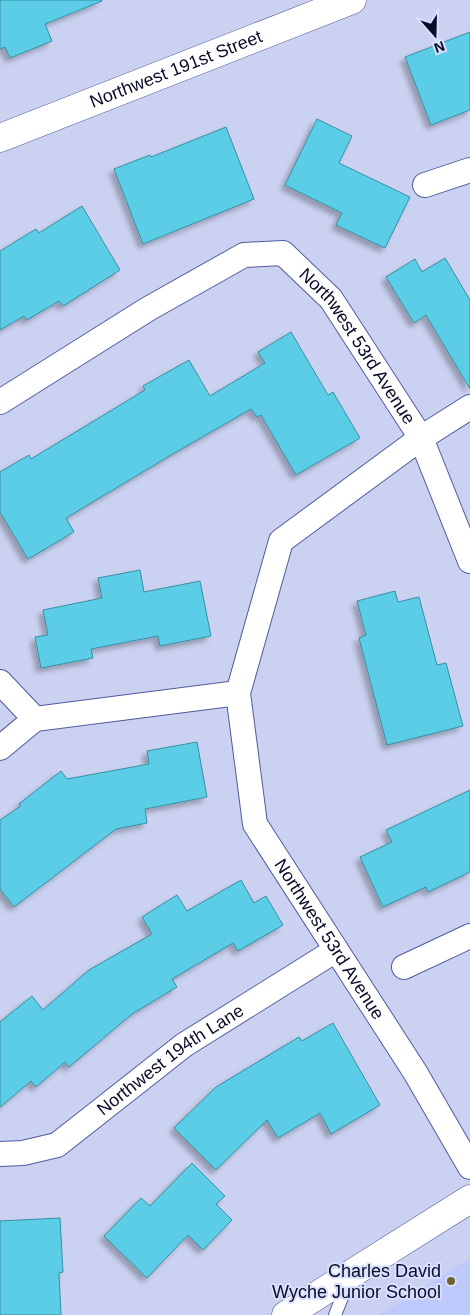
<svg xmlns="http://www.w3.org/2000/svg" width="470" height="1315" viewBox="0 0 470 1315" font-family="Arial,sans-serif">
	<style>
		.built { fill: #bec9fc }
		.building { fill: #5bcde7; stroke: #378fa2; filter: url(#shadow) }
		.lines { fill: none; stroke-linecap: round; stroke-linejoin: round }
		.service-casing { stroke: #505b9f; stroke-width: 14 }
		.minor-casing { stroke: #505b9f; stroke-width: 26 }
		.tertiary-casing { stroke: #505b9f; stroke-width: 29 }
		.service { stroke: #fff; stroke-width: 12 }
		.minor { stroke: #fff; stroke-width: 24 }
		.tertiary { stroke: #fff; stroke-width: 28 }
		.poi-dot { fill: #6f622f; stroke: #d8dfff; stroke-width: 2 }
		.labels { text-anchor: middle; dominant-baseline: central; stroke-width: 4; stroke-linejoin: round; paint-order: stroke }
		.street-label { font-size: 18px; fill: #090c27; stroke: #d8dfff }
		.poi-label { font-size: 18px; fill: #090c27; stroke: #d8dfff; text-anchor: end }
	</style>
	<defs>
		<filter id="shadow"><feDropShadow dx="-4.5" dy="4.5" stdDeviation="2.5" flood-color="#0004"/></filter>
	</defs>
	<rect width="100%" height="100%" fill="#cbd2f1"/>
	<!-- built -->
	<path class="built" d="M470,1258V1315H378L395,1305Z"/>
	<!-- building -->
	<g class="building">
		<path d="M0,0H102V1L45,24L52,41L10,58L5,47L0,49Z"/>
		<path d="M470,32V110L431,125L405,57Z"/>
		<path d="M317,119L352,136L339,163L410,197L385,248L336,225L342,213L285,185Z"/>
		<path d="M226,127L254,199L143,244L114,169L150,155L151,157Z"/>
		<path d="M82,206L120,270L63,306L59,301L27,320L24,316L0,330V251L36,229L39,233Z"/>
		<path d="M445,258L470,300V389L426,315L414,323L386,277L415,259L422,272Z"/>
		<path d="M291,332L328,395L333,392L360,438L296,475L261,415L257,417L251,409L171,455L66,518L74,532L28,559L0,512V472L29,455L31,459L145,390L143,386L189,360L210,396L265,363L258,352Z"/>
		<path d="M140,570L144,592L200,581L211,636L160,646L158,636L91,649L93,658L41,668L35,637L48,635L43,610L102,598L98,578Z"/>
		<path d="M395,591L398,602L419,597L437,665L446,663L463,726L387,745L359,638L366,635L357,601Z"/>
		<path d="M197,742L207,797L145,809L147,823L116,829L14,907L0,889V820L21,806L19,804L61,771L67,779L149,764L147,751Z"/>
		<path d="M470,790V872L428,892L426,887L383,907L360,857L392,842L386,830Z"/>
		<path d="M241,880L254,903L266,896L283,925L238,951L233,943L172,979L177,987L132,1014L69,1067L65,1062L36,1087L31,1081L0,1107V1022L32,996L43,1010L89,970L152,934L142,917L177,895L187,911Z"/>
		<path d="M333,1023L380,1105L331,1134L320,1113L278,1138L267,1120L216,1170L174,1128L216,1087L299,1037L302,1041Z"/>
		<path d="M192,1163L225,1196L216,1204L232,1220L203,1250L188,1235L147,1278L104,1236L141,1198L150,1206Z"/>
		<path d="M60,1218L63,1272L59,1273L61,1315H0V1221Z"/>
	</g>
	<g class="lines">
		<!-- service casing -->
		<g class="service-casing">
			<path id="service" d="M335,1315L349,1280"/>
		</g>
		<!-- minor casing -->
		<g class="minor-casing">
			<g id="minor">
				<path d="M425,185L470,170"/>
				<path id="s1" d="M0,402L148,309L244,255L283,253L331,299L421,438L470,561"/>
				<path id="s2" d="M470,407L421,438L281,541L238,693L255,824L415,1072L470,1167"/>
				<path d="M0,682L35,719L238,693"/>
				<path d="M0,748L35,719"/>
				<path d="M404,967L470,936"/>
				<path id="s3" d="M0,1154L23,1153L57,1145L184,1045L336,950"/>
			</g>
		</g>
		<!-- tertiary casing -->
		<g class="tertiary-casing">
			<g id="tertiary">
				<path id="s4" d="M0,138L352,0"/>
				<path d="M286,1315L470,1199"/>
			</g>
		</g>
		<!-- service -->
		<use href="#service" class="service"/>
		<!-- minor -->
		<use href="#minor" class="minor"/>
		<!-- tertiary -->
		<use href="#tertiary" class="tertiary"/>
	</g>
	<!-- markers -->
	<circle class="poi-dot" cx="451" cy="1281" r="5"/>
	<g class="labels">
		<!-- street labels -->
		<g class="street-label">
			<text stroke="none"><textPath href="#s4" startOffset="189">Northwest 191st Street</textPath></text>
			<text stroke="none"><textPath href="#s1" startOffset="444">Northwest 53rd Avenue</textPath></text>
			<text stroke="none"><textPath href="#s2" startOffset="659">Northwest 53rd Avenue</textPath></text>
			<text stroke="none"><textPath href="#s3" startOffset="200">Northwest 194th Lane</textPath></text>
		</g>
		<!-- poi labels -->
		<g class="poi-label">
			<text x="441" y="1271">Charles David<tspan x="441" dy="21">Wyche Junior School</tspan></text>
		</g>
	</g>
	<!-- north arrow -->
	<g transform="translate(435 35) rotate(160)" stroke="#d8dfff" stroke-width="4" paint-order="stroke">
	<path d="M0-4L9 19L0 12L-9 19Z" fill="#090c27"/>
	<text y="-8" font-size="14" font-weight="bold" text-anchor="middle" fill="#090c27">N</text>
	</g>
</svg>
